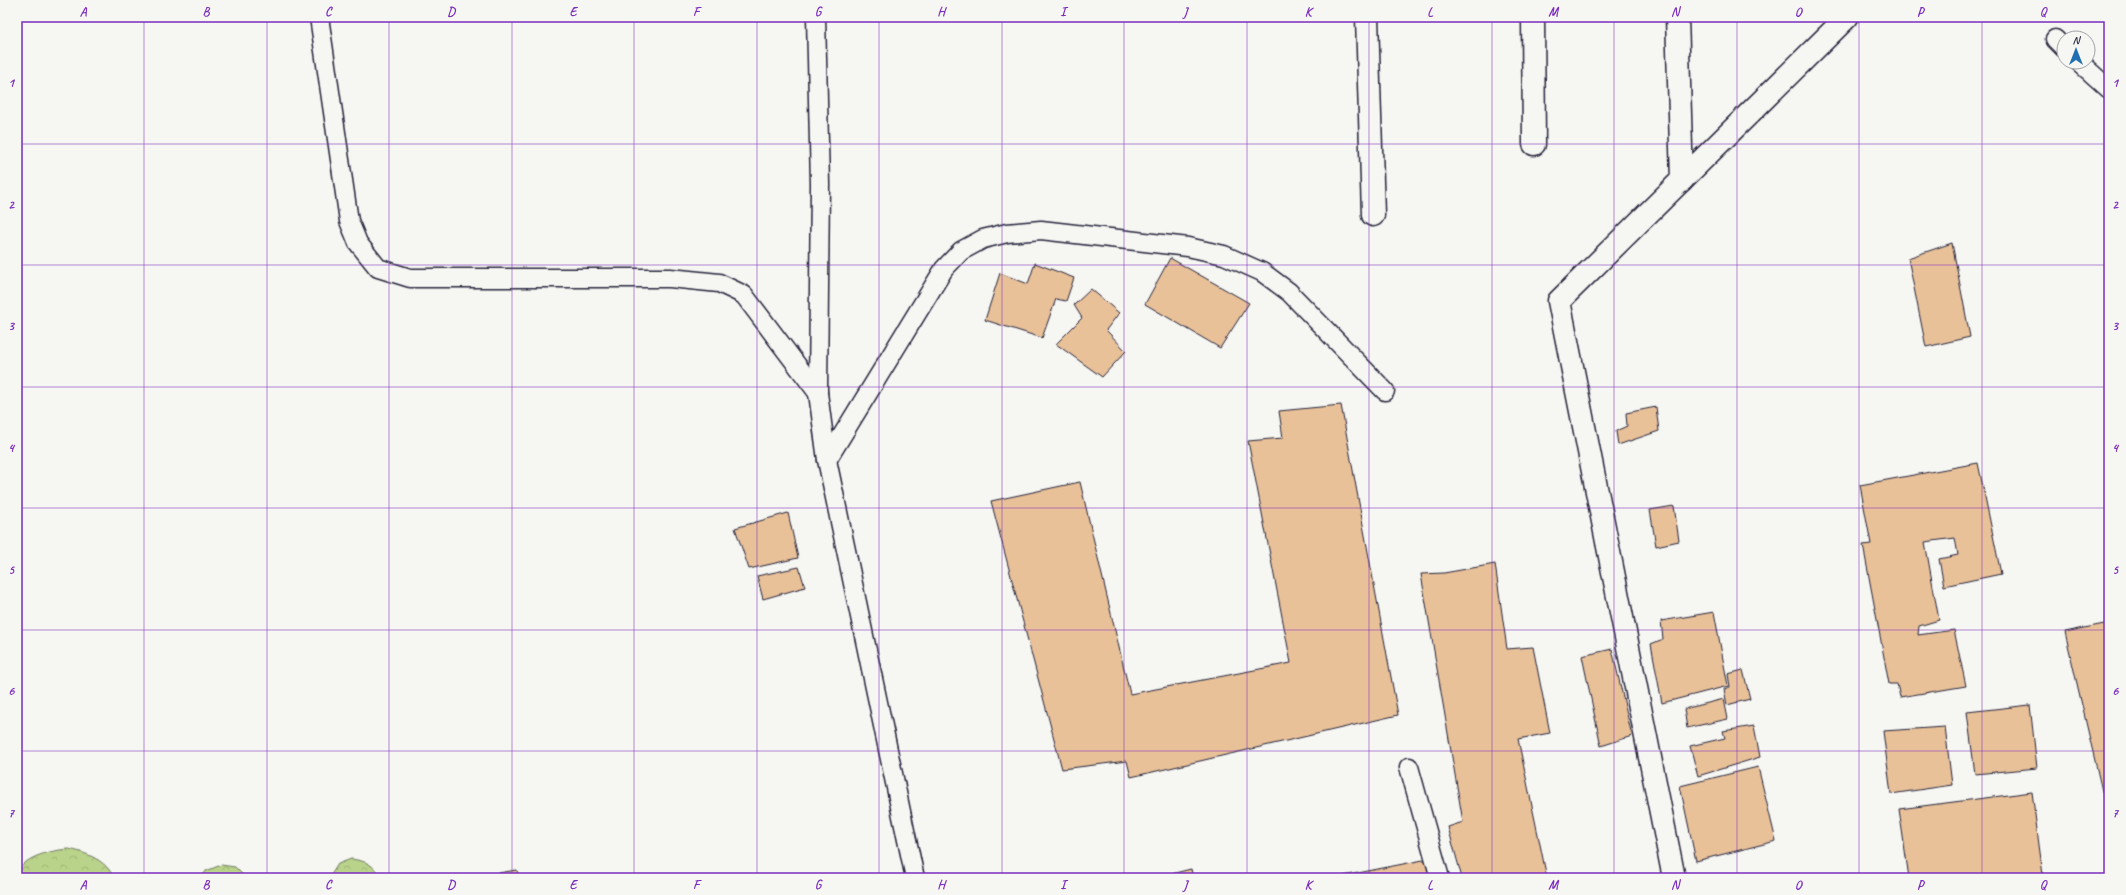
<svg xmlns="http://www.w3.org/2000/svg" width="2126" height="895" viewBox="0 0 2126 895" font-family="Caveat,sans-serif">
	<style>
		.forest { fill: url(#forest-crowns); stroke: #6e7a62 }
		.building { fill: #e9c199; stroke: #22223b }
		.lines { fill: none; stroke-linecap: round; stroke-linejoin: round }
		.lane-casing { stroke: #22223b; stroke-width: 21 }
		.street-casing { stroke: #22223b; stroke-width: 25 }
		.lane { stroke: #f6f6f2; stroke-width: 18 }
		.street { stroke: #f6f6f2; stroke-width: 22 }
		.grid { fill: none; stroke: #7b2cbf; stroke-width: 1; stroke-opacity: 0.55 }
		.neatline { fill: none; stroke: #7b2cbf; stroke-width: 1.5 }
		.grid-label { font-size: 13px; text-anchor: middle; font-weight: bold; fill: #7b2cbf }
	</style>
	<defs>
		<pattern id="forest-crowns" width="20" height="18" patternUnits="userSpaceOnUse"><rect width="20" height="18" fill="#bad38a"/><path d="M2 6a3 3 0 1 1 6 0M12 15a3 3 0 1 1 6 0" fill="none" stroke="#a0b578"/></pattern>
	</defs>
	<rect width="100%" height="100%" fill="#f6f6f2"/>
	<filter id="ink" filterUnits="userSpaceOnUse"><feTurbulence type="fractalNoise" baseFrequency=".025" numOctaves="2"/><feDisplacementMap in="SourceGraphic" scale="8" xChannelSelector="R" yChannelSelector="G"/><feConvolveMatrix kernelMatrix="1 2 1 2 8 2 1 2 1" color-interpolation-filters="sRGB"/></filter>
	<g filter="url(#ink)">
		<!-- forest -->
		<g class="forest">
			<path d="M69,849C87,853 106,860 114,878H17C17,857 53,850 69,849Z"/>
			<path d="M351,859C366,861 374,864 380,878H329L338,864Z"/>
			<path d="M221,865L235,867L246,878H201L206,871Z"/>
		</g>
		<!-- building -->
		<g class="building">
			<path d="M1952,243L1970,337L1926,347L1908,258Z"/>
			<path d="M1170,258L1249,303L1220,348L1145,304Z"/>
			<path d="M1035,263L1074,278L1066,301L1056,299L1042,338L985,320L1000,273L1028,284Z"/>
			<path d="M1091,289L1119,313L1106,330L1126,351L1102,377L1056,344L1082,318L1074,305Z"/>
			<path d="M1341,405L1398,715L1131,777L1127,761L1062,769L991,501L1080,482L1130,694L1291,663L1248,441L1283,438L1279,411Z"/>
			<path d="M1656,407L1659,431L1618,445L1616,431L1627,426L1626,413Z"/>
			<path d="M1978,463L2001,574L1944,586L1939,559L1958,555L1955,538L1925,542L1939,620L1919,626L1918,635L1954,630L1966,686L1900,697L1897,684H1889L1863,545L1871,544L1860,485Z"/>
			<path d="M1674,506L1679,541L1656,546L1650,510Z"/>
			<path d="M788,513L798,558L749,569L735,528Z"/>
			<path d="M1495,564L1507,649L1533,647L1550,733L1518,739L1547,878H1462L1448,827L1463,822L1421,574L1444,573Z"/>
			<path d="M799,567L805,587L763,599L757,576Z"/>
			<path d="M1714,612L1728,686L1662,703L1651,644L1663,639L1661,621Z"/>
			<path d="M2109,623V821L2065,632Z"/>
			<path d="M1612,649L1632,736L1601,746L1582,656Z"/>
			<path d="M1743,670L1750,699L1727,705L1724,689L1730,687L1728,674Z"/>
			<path d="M1724,699L1728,719L1687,728L1684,709Z"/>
			<path d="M2030,705L2037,768L1975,774L1967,712Z"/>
			<path d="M1754,726L1760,757L1698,776L1690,746L1725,738L1723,731Z"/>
			<path d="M1945,727L1952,785L1891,794L1883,731Z"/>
			<path d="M1758,767L1776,841L1696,861L1680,786Z"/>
			<path d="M2032,792L2043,875L2020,878H1909L1899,809Z"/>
			<path d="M1428,859L1432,878H1344L1343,876Z"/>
			<path d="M1191,869L1193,878H1172L1171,874Z"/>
			<path d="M517,870L519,878H467Z"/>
			<path d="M1134,875L1135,878H1115Z"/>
		</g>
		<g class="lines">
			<!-- lane casing -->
			<g class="lane-casing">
				<g id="lane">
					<path d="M319,17L349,221L358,243L378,268L410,278H670L719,283L744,295L818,393"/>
					<path d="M816,17L820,184L818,393L827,460L915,878"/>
					<path d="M2055,39L2064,48"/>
					<path d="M2079,62L2109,89"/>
					<path d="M827,460L944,269L961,251L983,239L1007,233L1041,230L1188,247L1224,255L1262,272L1289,292L1385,391"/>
					<path d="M1409,767L1440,878"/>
				</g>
			</g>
			<!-- street casing -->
			<g class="street-casing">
				<g id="street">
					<path d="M1367,17L1373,215"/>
					<path d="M1533,17L1534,144"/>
					<path d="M1677,17L1682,180"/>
					<path d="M1674,878L1559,301L1847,17"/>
				</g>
			</g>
			<!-- lane -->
			<use href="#lane" class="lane"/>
			<!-- street -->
			<use href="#street" class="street"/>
		</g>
	</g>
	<!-- grid -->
	<path class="grid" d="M144,17V878M267,17V878M389,17V878M512,17V878M634,17V878M757,17V878M879,17V878M1002,17V878M1124,17V878M1247,17V878M1369,17V878M1492,17V878M1614,17V878M1737,17V878M1859,17V878M1982,17V878M17,144H2109M17,265H2109M17,387H2109M17,508H2109M17,630H2109M17,751H2109"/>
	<!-- margin -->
	<rect width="2126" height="895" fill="none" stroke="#f6f6f2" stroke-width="44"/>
	<!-- north arrow -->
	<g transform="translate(2076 50)"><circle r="19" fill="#f6f6f2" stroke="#a1a1a9"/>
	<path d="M0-3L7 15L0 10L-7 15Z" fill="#1f6fb2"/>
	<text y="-6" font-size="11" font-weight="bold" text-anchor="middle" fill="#22223b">N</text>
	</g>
	<rect x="22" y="22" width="2082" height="851" class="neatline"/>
	<g class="grid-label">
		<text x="83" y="16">A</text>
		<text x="206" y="16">B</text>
		<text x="328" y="16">C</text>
		<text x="451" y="16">D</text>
		<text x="573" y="16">E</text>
		<text x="696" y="16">F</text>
		<text x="818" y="16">G</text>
		<text x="941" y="16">H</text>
		<text x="1063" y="16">I</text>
		<text x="1185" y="16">J</text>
		<text x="1308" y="16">K</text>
		<text x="1430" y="16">L</text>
		<text x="1553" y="16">M</text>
		<text x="1675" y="16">N</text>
		<text x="1798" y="16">O</text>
		<text x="1920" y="16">P</text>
		<text x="2043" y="16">Q</text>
		<text x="11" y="87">1</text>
		<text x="2115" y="87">1</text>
		<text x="11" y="209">2</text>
		<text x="2115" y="209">2</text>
		<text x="11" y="330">3</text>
		<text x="2115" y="330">3</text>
		<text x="11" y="452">4</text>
		<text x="2115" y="452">4</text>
		<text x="11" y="574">5</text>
		<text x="2115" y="574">5</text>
		<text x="11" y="695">6</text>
		<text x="2115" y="695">6</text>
		<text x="11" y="817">7</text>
		<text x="2115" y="817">7</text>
		<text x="83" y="889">A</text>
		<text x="206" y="889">B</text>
		<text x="328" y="889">C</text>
		<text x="451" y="889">D</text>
		<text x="573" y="889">E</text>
		<text x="696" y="889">F</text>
		<text x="818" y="889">G</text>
		<text x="941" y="889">H</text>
		<text x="1063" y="889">I</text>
		<text x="1185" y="889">J</text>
		<text x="1308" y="889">K</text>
		<text x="1430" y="889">L</text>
		<text x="1553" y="889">M</text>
		<text x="1675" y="889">N</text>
		<text x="1798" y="889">O</text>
		<text x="1920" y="889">P</text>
		<text x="2043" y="889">Q</text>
	</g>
</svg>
